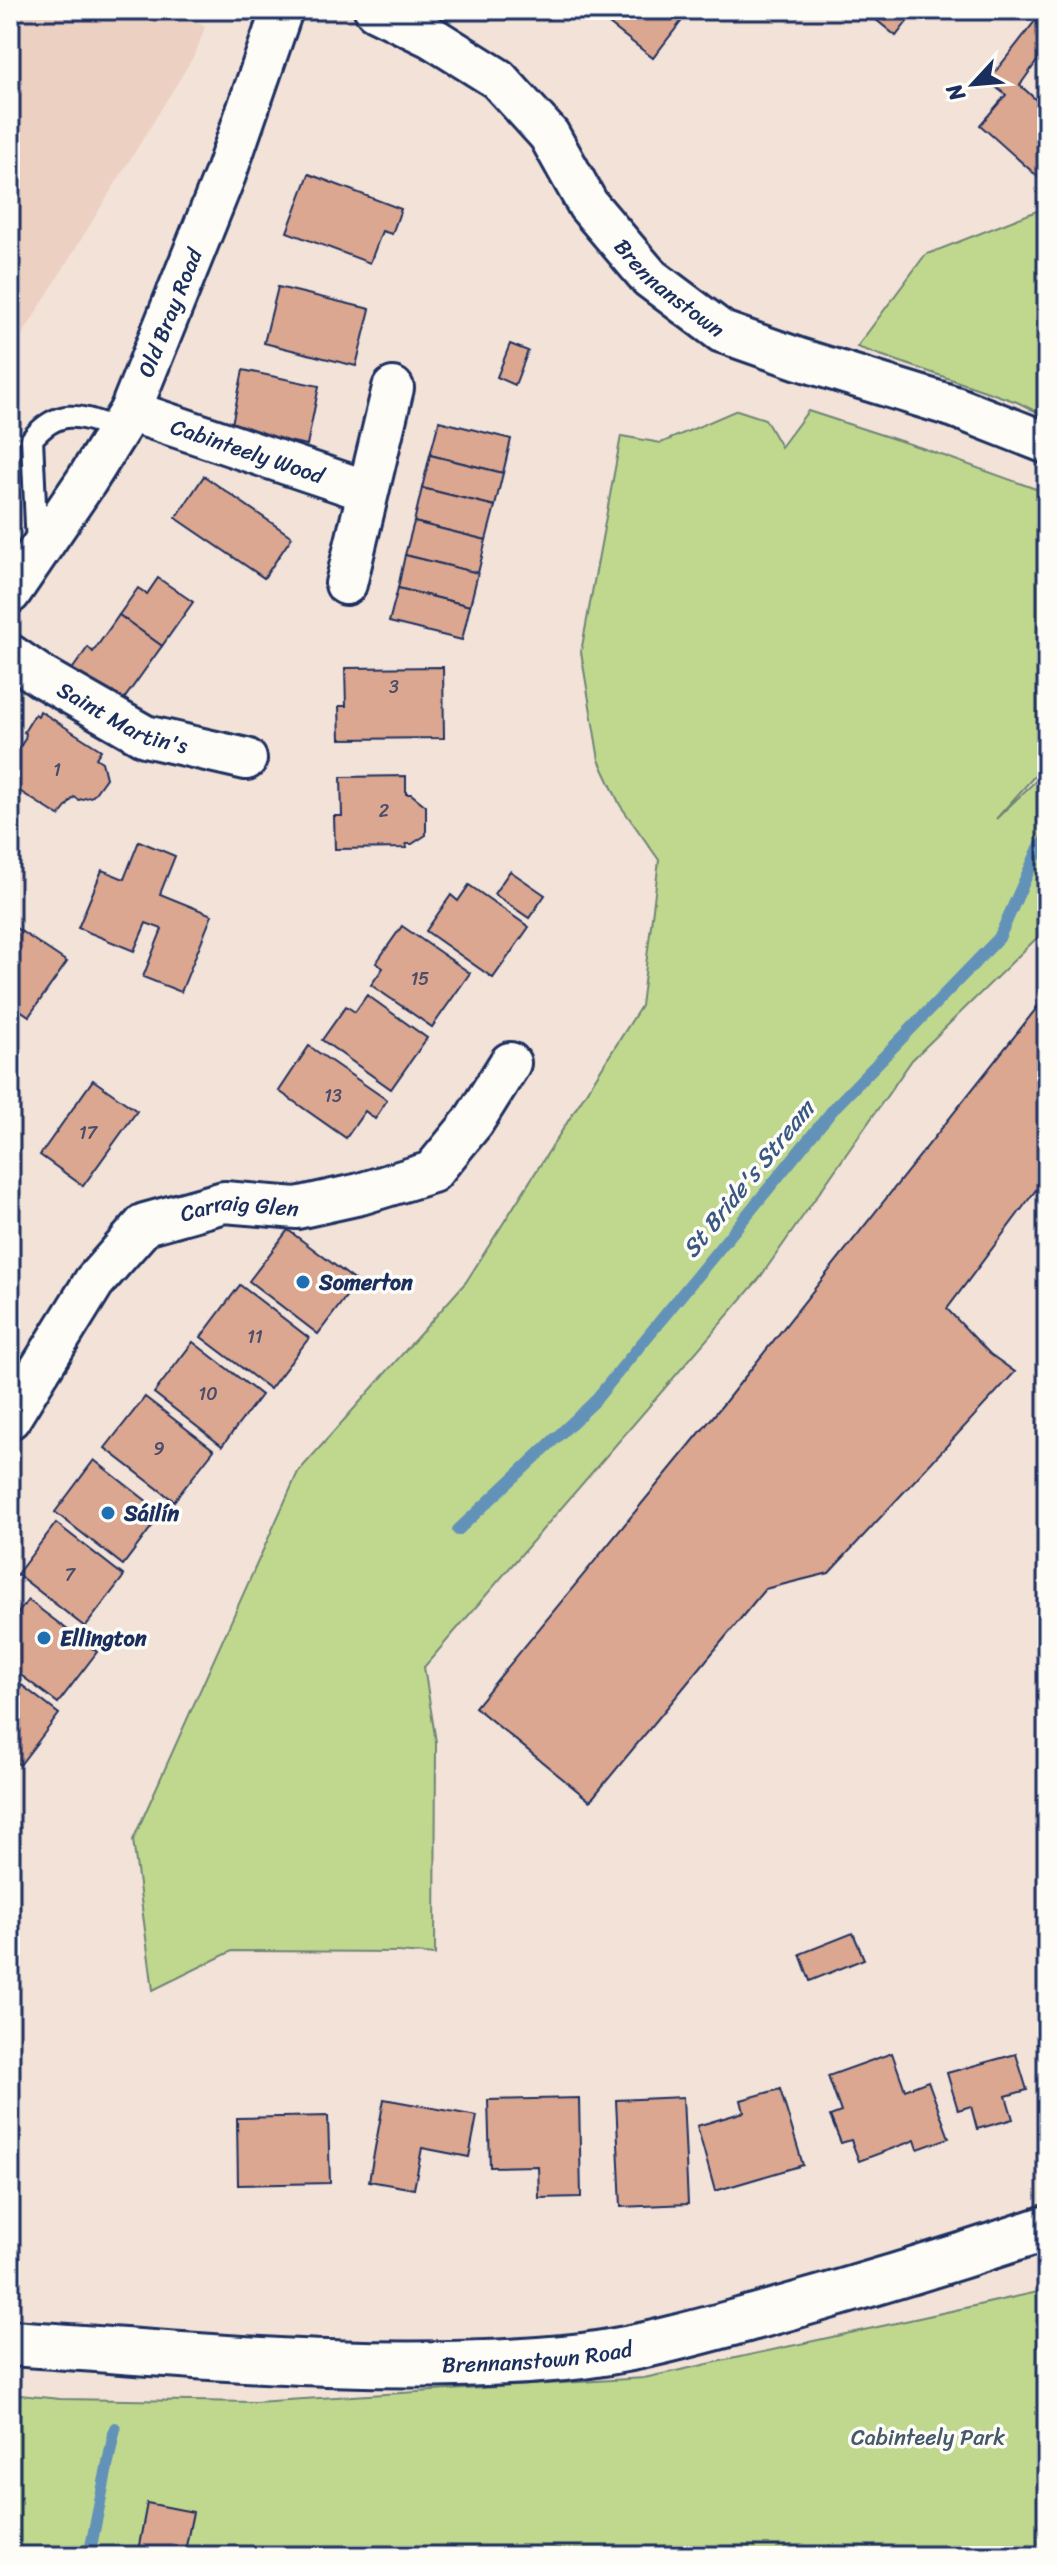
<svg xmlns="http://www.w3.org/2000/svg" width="1057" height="2566" viewBox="0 0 1057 2566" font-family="Sriracha,sans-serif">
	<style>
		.built { fill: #ecd0c2 }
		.green { fill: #c0d88e; stroke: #6e8476; stroke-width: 2 }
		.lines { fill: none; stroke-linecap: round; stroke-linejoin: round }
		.stream { stroke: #6492b9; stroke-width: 12 }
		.building { fill: #dba790; stroke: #1b2f5e; stroke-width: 2 }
		.service-casing { stroke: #1b2f5e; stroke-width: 26 }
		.minor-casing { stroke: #1b2f5e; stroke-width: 46 }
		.tertiary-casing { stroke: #1b2f5e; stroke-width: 50 }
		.service { stroke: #fdfcf7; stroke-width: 20 }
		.minor { stroke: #fdfcf7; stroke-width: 40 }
		.tertiary { stroke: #fdfcf7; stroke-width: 44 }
		.poi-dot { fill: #1f6fb2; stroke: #fdfcf7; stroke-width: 3 }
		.labels { text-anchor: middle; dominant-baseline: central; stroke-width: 7; stroke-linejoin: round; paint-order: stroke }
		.number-label { font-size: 18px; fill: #4b4d6a }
		.street-label { font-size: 22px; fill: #1b2f5e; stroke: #fdfcf7 }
		.poi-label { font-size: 22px; font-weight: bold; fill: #1b2f5e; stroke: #fdfcf7; text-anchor: start }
		.park-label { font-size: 22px; fill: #44596a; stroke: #fdfcf7 }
		.water-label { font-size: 24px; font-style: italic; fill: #3a5884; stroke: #fdfcf7 }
	</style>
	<rect width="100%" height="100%" fill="#f3e2d8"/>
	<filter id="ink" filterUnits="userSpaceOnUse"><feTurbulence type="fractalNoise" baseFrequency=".0125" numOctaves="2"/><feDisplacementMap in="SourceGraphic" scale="16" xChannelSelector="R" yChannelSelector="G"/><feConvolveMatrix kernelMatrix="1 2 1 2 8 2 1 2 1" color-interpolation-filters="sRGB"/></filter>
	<g filter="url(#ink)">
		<!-- built -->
		<path class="built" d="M10,10H179L205,27L195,54L10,355Z"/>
		<!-- green -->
		<g class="green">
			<path d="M1047,207V417L1017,402L857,347L925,255Z"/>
			<path d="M737,410L765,419L781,447L808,411L922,448L1047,493V762L996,819L1047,770V928L912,1060L759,1279L424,1667L436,1742L435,1955L398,1952L232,1951L153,1990L133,1840L298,1472L466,1282L641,1006L659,860L620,805L599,760L581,652L621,436L661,443Z"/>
			<path d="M1047,2290V2556H10V2394L60,2399L255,2402L644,2378Z"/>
		</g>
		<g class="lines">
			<!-- stream -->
			<g class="stream">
				<path d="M458,1530L593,1403L836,1106L999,938L1039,848L1047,839"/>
				<path d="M89,2556L115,2428"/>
			</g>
		</g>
		<!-- building -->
		<g class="building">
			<path d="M591,10H690L653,58Z"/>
			<path d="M864,10H916L896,36Z"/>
			<path d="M1039,16L1047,22V47L1020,85L1044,107L1047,104L1046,184L980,125L1006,95L988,81Z"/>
			<path d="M309,174L401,209L392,234L382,231L370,263L287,232Z"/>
			<path d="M278,287L370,309L356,366L264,343Z"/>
			<path d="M510,344L528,351L515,385L497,377Z"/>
			<path d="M243,370L319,386L307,445L231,429Z"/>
			<path d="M439,421L511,439L503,473L430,455Z"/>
			<path d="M430,455L503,473L495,506L422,488Z"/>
			<path d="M204,476L292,537L264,578L176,518Z"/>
			<path d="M422,488L495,506L486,540L414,522Z"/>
			<path d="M414,522L486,540L478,573L405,555Z"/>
			<path d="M405,555L478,573L470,606L398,588Z"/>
			<path d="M158,578L193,602L162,646L119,615L138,588L147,594Z"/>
			<path d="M398,588L470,606L462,640L389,622Z"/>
			<path d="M119,615L162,646L119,706L71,671L88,647L93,652Z"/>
			<path d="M443,667L444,738L340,739L339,706H346L345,668Z"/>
			<path d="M40,711L101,750L96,758L102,762L106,778L93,796L79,800L74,797L59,816L10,785V762L25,739L26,733L24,732L35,714L38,716Z"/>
			<path d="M406,776V794H411L426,806V835L412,844H406L407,848L335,849L334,816H342L341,777Z"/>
			<path d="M139,841L175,856L160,894L212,915L181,992L143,977L162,929L146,923L134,951L78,928L102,870L124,879Z"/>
			<path d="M510,871L545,895L529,918L494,894Z"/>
			<path d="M469,885L529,927L493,978L426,931L451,895L458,901Z"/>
			<path d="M10,924L67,962L29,1016L10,1003Z"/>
			<path d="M402,926L470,973L432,1027L371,985L383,968L376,963Z"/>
			<path d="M367,995L427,1038L391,1089L322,1040L346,1006L355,1012Z"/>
			<path d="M1047,995V1175L947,1309L990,1354L1015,1372L829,1573L765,1589L590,1801L475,1707L725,1402Z"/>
			<path d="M309,1046L387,1100L375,1119L365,1111L346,1138L279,1091Z"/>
			<path d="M93,1080L137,1111L83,1186L40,1155Z"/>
			<path d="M288,1230L357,1282L318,1334L249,1281Z"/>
			<path d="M240,1285L309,1338L270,1389L201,1337Z"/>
			<path d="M193,1342L261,1395L222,1446L154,1393Z"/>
			<path d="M145,1397L214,1450L174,1501L105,1448Z"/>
			<path d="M94,1460L162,1513L123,1565L55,1512Z"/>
			<path d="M56,1523L124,1576L85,1627L17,1574Z"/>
			<path d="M28,1600L97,1652L58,1703L10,1667V1624Z"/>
			<path d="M10,1676L59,1714L20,1765L10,1758Z"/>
			<path d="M853,1933L864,1959L810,1981L800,1954Z"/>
			<path d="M892,2053L905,2090L928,2081L949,2138L918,2149L915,2140L859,2161L851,2140L841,2143L830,2116L841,2112L828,2076Z"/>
			<path d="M1016,2054L1027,2090L1006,2096L1013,2119L977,2129L971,2106L958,2110L947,2073Z"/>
			<path d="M780,2089L803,2165L715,2191L697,2126L744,2112L741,2100Z"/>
			<path d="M683,2097L688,2204L621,2207L616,2100Z"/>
			<path d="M579,2098L581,2197L539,2198L538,2166L490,2167L488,2100Z"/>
			<path d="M384,2099L477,2116L469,2157L422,2148L414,2189L369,2181Z"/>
			<path d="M328,2116L330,2183L238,2185L237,2118Z"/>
			<path d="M147,2503L193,2512L184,2556H165L138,2551Z"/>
		</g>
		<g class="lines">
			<!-- service casing -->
			<g class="service-casing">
				<path id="service" d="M37,546L32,439C61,405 82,417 118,429"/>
			</g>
			<!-- minor casing -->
			<g class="minor-casing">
				<g id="minor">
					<path id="s1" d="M375,10L431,37L498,79L549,135L588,205L650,278L722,332L799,359L955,407L1047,443"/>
					<path id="s2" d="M130,411L367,491"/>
					<path d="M346,584L393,388"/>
					<path id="s3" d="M10,593L87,480L130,411L225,175L282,10"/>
					<path id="s4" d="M10,655L42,677L145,736L246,759"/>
					<path id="s5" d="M10,1418L94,1282L145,1224L224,1202L297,1208L360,1194L432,1172L473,1122L510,1063"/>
				</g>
			</g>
			<!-- tertiary casing -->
			<g class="tertiary-casing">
				<g id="tertiary">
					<path id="s6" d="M10,2343C195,2355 379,2375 564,2358C630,2352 695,2333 758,2316C856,2289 951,2260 1047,2228"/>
				</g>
			</g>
			<!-- service -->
			<use href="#service" class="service"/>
			<!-- minor -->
			<use href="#minor" class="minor"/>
			<!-- tertiary -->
			<use href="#tertiary" class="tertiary"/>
		</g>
	</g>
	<!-- markers -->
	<g class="poi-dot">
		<circle cx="303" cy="1282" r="8"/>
		<circle cx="108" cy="1513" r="8"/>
		<circle cx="44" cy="1638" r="8"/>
	</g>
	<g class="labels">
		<!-- number labels -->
		<g class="number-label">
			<text x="394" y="687">3</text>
			<text x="57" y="770">1</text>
			<text x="384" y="811">2</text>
			<text x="420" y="979">15</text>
			<text x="333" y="1096">13</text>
			<text x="88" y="1133">17</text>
			<text x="255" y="1337">11</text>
			<text x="208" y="1394">10</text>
			<text x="159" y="1449">9</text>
			<text x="70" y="1575">7</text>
		</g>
		<!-- street labels -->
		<g class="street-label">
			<text stroke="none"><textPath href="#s1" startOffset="414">Brennanstown</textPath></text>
			<text stroke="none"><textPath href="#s3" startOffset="324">Old Bray Road</textPath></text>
			<text stroke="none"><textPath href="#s2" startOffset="124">Cabinteely Wood</textPath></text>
			<text stroke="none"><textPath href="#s4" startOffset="130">Saint Martin's</textPath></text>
			<text stroke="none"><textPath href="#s5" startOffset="334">Carraig Glen</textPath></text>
			<text stroke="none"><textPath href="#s6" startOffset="528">Brennanstown Road</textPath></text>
		</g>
		<!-- poi labels -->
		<g class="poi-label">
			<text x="319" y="1282">Somerton</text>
			<text x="124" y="1513">Sáilín</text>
			<text x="60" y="1638">Ellington</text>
		</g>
		<!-- park labels -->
		<g class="park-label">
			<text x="928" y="2437">Cabinteely Park</text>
		</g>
		<!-- water labels -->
		<g class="water-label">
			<text transform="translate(748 1179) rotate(-51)">St Bride's Stream</text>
		</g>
	</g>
	<!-- margin -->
	<rect width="1057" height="2566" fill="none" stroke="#fdfcf7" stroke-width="40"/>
	<rect x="20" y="20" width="1017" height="2526" fill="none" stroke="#1b2f5e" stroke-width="3" filter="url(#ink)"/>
	<!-- north arrow -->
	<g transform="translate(973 84) rotate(244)" stroke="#fdfcf7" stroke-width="6" paint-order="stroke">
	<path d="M0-6L14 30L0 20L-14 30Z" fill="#1b2f5e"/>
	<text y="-12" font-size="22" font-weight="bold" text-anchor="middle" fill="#1b2f5e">N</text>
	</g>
</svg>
